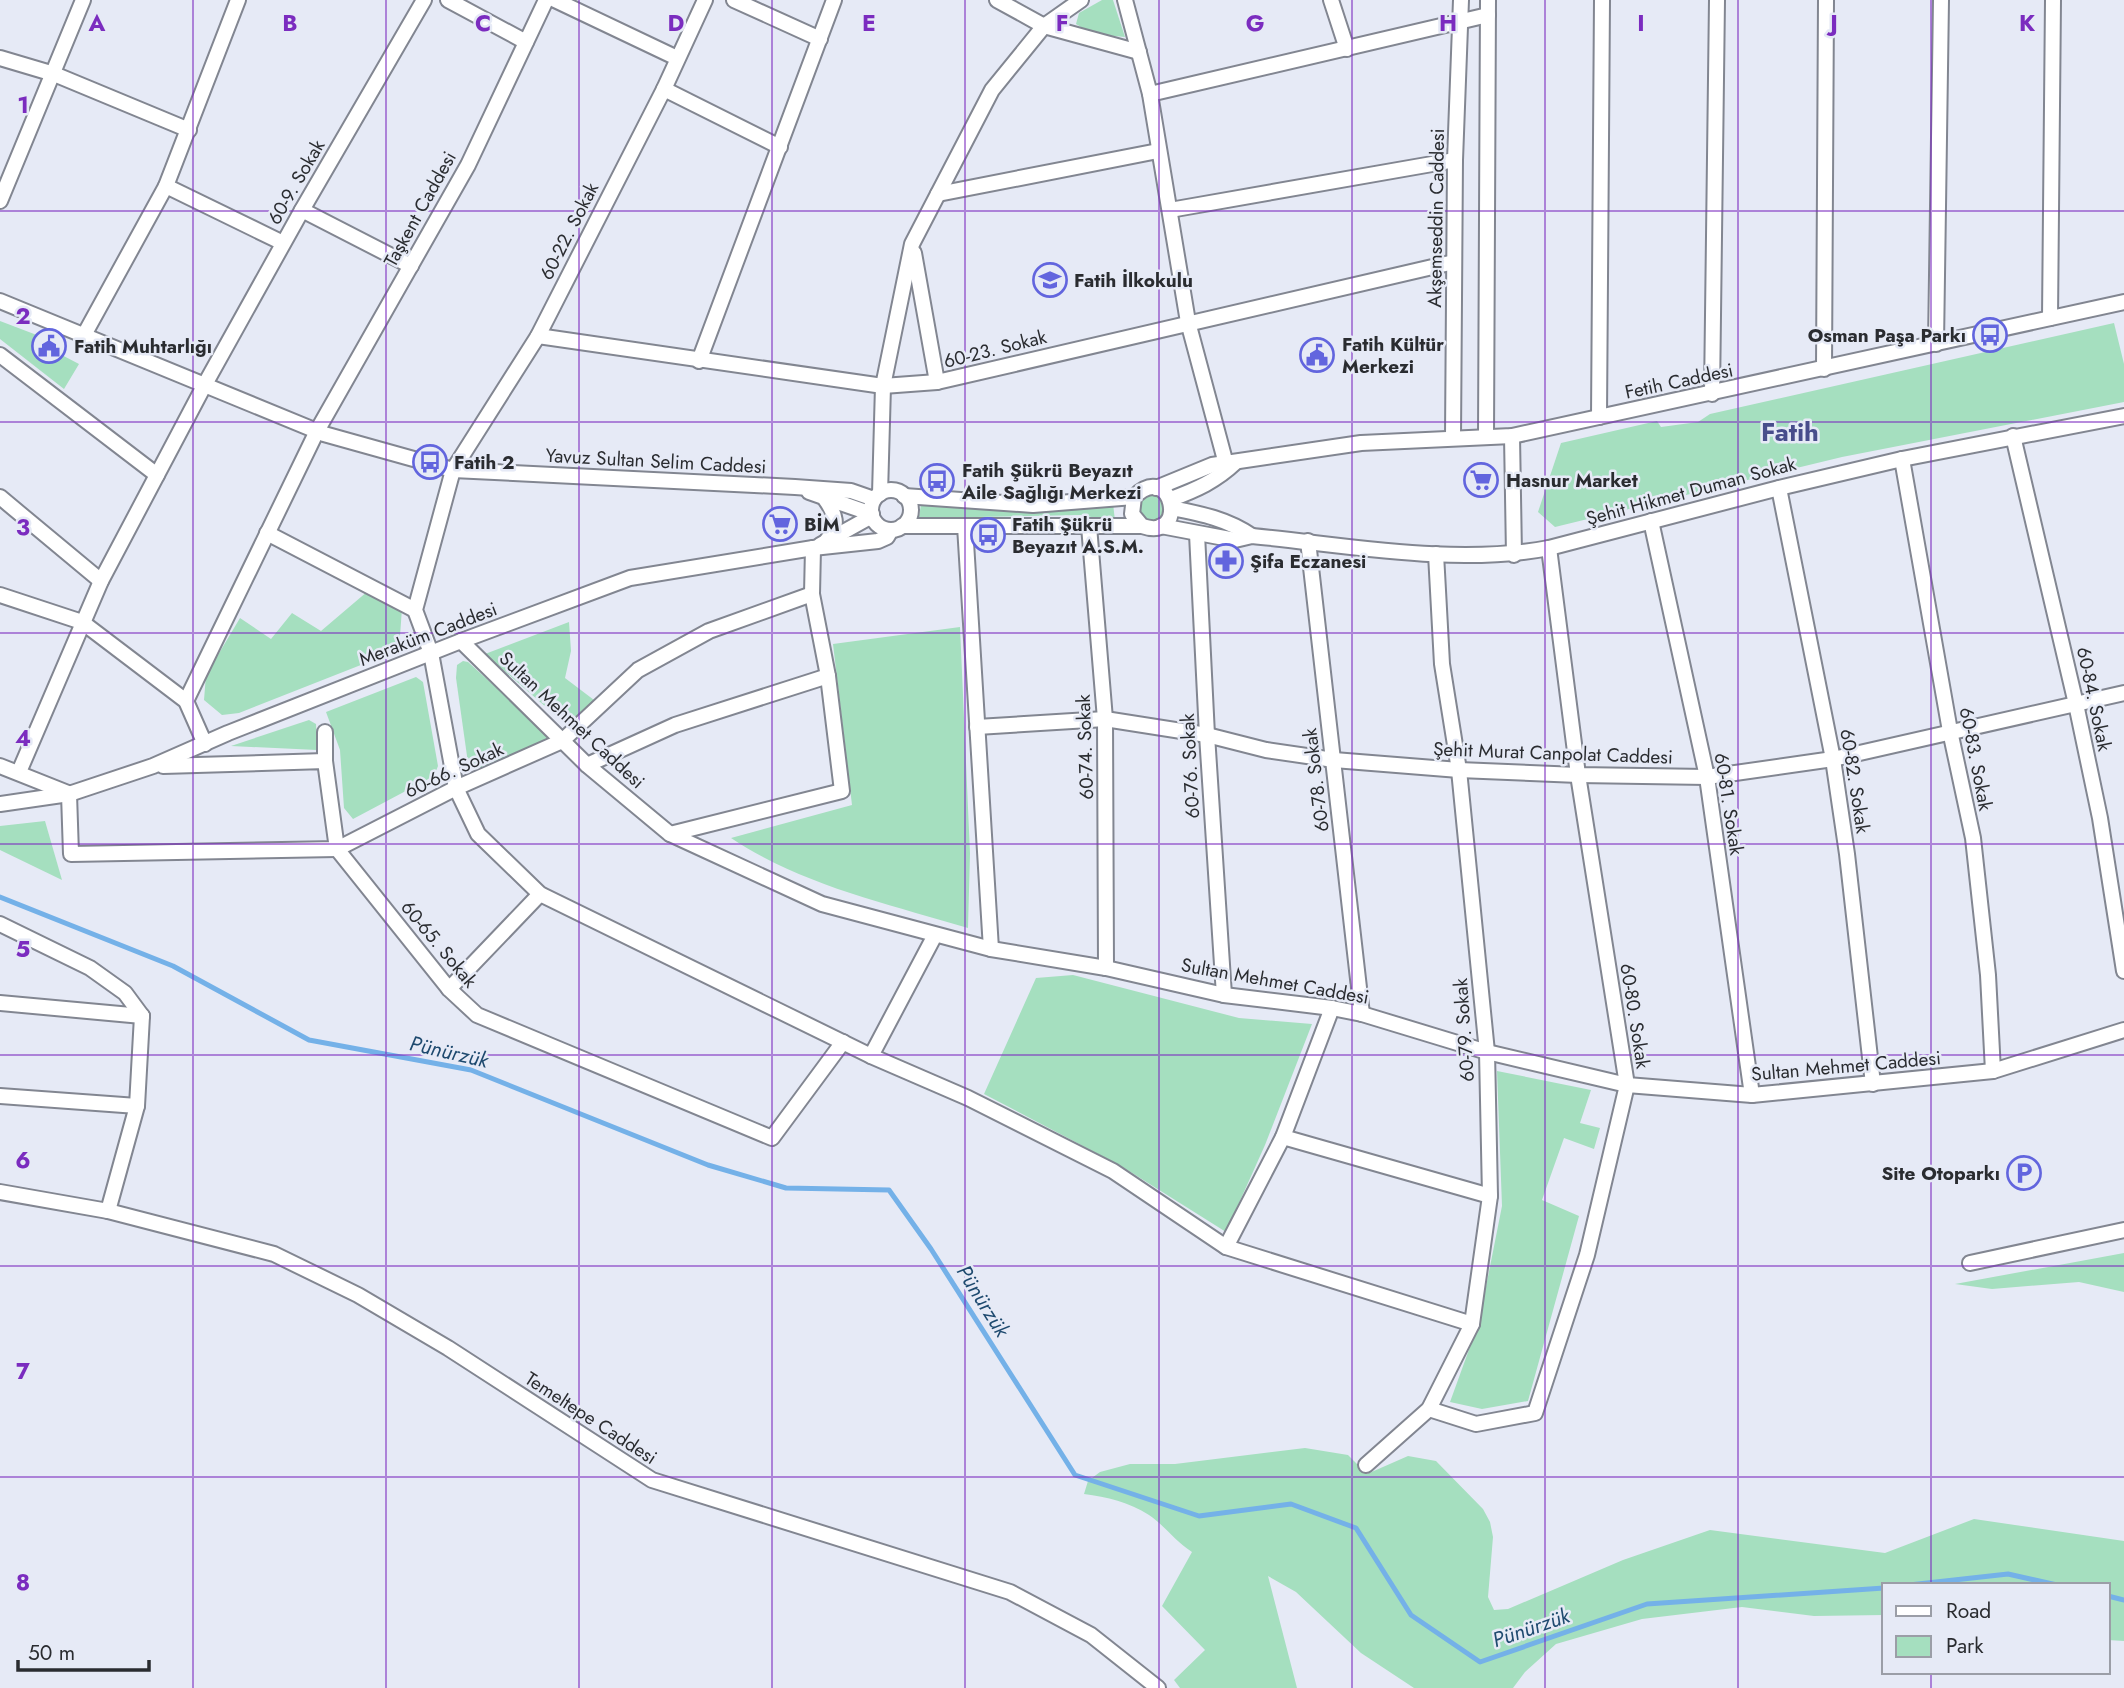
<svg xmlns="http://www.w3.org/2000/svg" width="2124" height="1688" viewBox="0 0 2124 1688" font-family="Jost,sans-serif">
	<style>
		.green { fill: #a5dfbf }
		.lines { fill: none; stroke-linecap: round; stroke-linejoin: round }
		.stream { stroke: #74b1e8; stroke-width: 5 }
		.street-casing { stroke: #828691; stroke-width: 18 }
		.street { stroke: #fff; stroke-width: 14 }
		.grid { fill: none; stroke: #7b2cbf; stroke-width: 2; stroke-opacity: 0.55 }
		.labels { text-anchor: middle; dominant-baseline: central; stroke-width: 5; stroke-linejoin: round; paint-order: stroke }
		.street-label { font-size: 19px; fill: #2a2c30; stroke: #e6eaf6 }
		.poi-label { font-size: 19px; font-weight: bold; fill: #2a2c30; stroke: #e6eaf6; text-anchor: start }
		.water-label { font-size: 21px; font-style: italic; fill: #1e4a6f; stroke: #e6eaf6 }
		.district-label { font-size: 26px; font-weight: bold; fill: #484d8b; stroke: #e6eaf6 }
		.grid-label { font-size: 23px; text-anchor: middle; font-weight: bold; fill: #7b2cbf; stroke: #e6eaf6; stroke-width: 5; stroke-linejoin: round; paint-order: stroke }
	</style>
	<rect width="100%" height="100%" fill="#e6eaf6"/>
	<!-- green -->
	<g class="green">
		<path d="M1102,0H1113L1125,37L1092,34L1076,24L1079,13Z"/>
		<path d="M0,321L42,337L38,351L53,357L56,352L79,364L64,389L0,339Z"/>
		<path d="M2114,323L2124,364V402L1842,457L1555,527L1538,512L1561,443L1657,421L1661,427L1698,422L1710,414Z"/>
		<circle cx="1152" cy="507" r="13"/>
		<path d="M1113,503L1115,521L1080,515L919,518L921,504L1045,510Z"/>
		<path d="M368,591L402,608L399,650L239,713L222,715L204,700L206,675L240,618L271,639L292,613L321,631Z"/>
		<path d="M569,622L571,651L565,678L594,700L570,728L485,654Z"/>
		<path d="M960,627L970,853L968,928C888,904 801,885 731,838L852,805L833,644Z"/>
		<path d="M463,661L468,662L554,740L477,771L468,763L456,678L457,665Z"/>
		<path d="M416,677L423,682L438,766L434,776L353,819L344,808L340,750L326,712Z"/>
		<path d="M309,720L316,724L317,750L231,746Z"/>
		<path d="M45,821L62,880L0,850V826Z"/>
		<path d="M1073,975L1239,1018L1312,1024L1265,1145L1226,1232L1121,1166L984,1094L1036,978Z"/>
		<path d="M1497,1071L1591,1090L1580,1123L1600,1128L1594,1149L1564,1138L1542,1200L1579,1216L1528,1401L1482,1409L1450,1402L1479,1322L1502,1206Z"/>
		<path d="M2124,1253V1292L2079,1282L1992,1289L1955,1284Z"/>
		<path d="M1305,1448L1348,1455L1367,1474L1408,1456L1436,1461L1483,1509L1490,1522L1493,1537L1488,1597L1494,1610L1508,1609L1623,1560L1710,1530L1885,1553L1974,1519L2124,1541V1641L2108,1640V1585H1884V1615L1814,1616L1742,1607L1642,1619L1556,1644L1525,1672L1513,1688H1414L1361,1653L1296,1592L1268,1576L1297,1688H1180L1174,1680L1205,1650L1162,1606L1192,1552C1175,1541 1164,1525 1149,1515C1129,1502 1107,1497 1084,1494L1088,1481L1100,1472L1130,1464H1175Z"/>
	</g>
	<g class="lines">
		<!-- stream -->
		<g class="stream">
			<path d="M0,897L173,966L309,1040L471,1070L708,1165L786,1188L889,1190L931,1249L1075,1475L1199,1516L1291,1504L1356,1528L1411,1615L1480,1662L1647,1604L1884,1588"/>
			<path d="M1909,1585L2008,1574L2057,1585"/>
			<path d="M2108,1596L2124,1600"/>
		</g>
		<!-- street casing -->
		<g class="street-casing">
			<g id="street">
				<path d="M448,0L526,42"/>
				<path d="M555,0L677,58"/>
				<path d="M705,0L664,89L538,336L453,470L415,610L431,653L456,788L478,834L540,894L871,1056L968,1098L1113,1171L1226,1247L1472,1324"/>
				<path d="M734,0L820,39"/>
				<path d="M997,0L1044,26L1139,52"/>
				<path d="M1125,0L1150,94L1188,322L1226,464"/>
				<path d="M1331,0L1347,49"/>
				<path d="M0,58L54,74L189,130"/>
				<path d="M664,89L780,147"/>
				<path d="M1150,94L1488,15"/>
				<path d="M166,186L283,243"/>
				<path d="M938,194L1158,151"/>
				<path d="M0,201L83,0"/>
				<path d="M302,210L411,266"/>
				<path d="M1170,210L1455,160"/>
				<path d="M914,253L937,382"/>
				<path d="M0,301L324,434L453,470L795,487L851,491L874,499"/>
				<path d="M2050,318L2053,0"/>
				<path d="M538,336L883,386L937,382L1454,262"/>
				<path d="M83,337L166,186L238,0"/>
				<path d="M1936,344L1941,0"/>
				<path d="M0,355L157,475"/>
				<path d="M699,361L834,0"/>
				<path d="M1824,369L1826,0"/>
				<path d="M1712,394L1717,0"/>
				<path d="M1599,417L1602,0"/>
				<path d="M1512,436L1514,555"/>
				<path d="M2013,436L2076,704L2100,818L2124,971"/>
				<path d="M1453,437L1455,160L1461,0"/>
				<path d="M1486,437L1488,0"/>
				<path d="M1902,459L1950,731L1973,838L1988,975L1993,1071"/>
				<path d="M1156,488L1212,465L1361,443L1512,436L2124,302"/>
				<path d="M1779,488L1833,759L1847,854L1873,1084"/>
				<circle cx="891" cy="510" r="20"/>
				<path d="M809,492L872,514"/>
				<path d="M880,494L883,386L912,244L992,90L1044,26L1081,0"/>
				<path d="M904,496L1033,505L1134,497"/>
				<path d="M0,497L101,581"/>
				<path d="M825,499C835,513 840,526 827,540"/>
				<path d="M1171,499C1196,490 1216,481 1236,462"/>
				<path d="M1172,508C1202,514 1227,519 1252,536"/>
				<path d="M1651,521L1707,777L1752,1095"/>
				<path d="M902,526H1142C1190,542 1172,459 1134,497L1132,514L1142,526"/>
				<path d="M965,526L991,949"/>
				<path d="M1089,526L1105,719L1106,968"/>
				<path d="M1161,526L1235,540L1252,536C1347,545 1455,566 1549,548L1779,488L1902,459L2124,416"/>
				<path d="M267,533L415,610"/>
				<path d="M1197,534L1207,735L1224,995"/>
				<path d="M1308,541L1362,1014"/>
				<path d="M820,545L872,516"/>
				<path d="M0,595L82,622L186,701L205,744"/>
				<path d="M461,641L587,765L670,834L822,904L991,949L1106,968L1224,995L1332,1008L1362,1014L1487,1052L1627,1085L1752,1095L1993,1071L2124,1030"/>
				<path d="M186,701L317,431L468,165L546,0"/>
				<path d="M977,727L1105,719L1207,735L1266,750L1334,760L1459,770L1578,775L1707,777L1833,759L2124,693"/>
				<path d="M325,732V761"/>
				<path d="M587,765L675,725L828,676"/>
				<path d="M0,766L68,793"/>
				<path d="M163,766L325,761L337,849L449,989L477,1015L772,1138L843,1042"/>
				<path d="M19,772L101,581L204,386L302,210L424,0"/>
				<path d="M69,794L71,854L337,849L456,788L562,741L638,670L709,631L812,594"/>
				<path d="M0,804L69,794L153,766L228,733L461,641L630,578L813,548L878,541L887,537L891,530"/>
				<path d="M670,834L842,791L828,676L812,594L813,548"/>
				<path d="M0,924L90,968L125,993L142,1016"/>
				<path d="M449,989L540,894"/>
				<path d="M0,1003L142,1016"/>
				<path d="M871,1056L935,935"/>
				<path d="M0,1096L137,1106"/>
				<path d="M1283,1137L1490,1196"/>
				<path d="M0,1192L108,1211L274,1254L358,1295L448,1348L652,1480L1010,1592L1091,1635L1158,1688"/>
				<path d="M108,1211L137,1106L142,1016"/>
				<path d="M1226,1247L1283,1137L1332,1008"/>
				<path d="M1970,1263L2124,1230"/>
				<path d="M1429,1409L1476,1424L1535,1413L1587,1255L1627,1085L1578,775L1549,548"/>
				<path d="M1366,1465L1429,1409L1472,1324L1490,1196L1487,1052L1459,770L1442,664L1436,554"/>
			</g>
		</g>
		<!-- street -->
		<use href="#street" class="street"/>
	</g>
	<!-- grid -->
	<path class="grid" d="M193,0V1688M386,0V1688M579,0V1688M772,0V1688M965,0V1688M1159,0V1688M1352,0V1688M1545,0V1688M1738,0V1688M1931,0V1585M0,211H2124M0,422H2124M0,633H2124M0,844H2124M0,1055H2124M0,1266H2124M0,1477H2124M1931,1672V1688"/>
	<!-- icons -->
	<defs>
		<g id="school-ring" transform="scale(1.75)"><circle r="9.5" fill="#e6eaf6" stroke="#6265de" stroke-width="1.5"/><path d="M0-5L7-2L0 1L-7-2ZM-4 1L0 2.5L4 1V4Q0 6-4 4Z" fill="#6265de"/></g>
		<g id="bus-ring" transform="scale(1.75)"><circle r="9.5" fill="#e6eaf6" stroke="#6265de" stroke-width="1.5"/><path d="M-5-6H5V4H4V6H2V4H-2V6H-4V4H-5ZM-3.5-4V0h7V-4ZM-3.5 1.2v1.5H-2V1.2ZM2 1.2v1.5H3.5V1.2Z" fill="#6265de"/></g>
		<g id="civic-ring" transform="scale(1.75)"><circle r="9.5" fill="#e6eaf6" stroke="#6265de" stroke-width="1.5"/><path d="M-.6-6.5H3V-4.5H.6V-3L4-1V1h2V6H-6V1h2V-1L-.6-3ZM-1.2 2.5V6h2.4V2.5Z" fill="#6265de"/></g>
		<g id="supermarket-ring" transform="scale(1.75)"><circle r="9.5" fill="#e6eaf6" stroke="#6265de" stroke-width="1.5"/><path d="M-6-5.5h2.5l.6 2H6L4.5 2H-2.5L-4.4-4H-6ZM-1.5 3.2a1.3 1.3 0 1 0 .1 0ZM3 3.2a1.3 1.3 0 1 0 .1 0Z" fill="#6265de"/></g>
		<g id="pharmacy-ring" transform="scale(1.75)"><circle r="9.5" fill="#e6eaf6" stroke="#6265de" stroke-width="1.5"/><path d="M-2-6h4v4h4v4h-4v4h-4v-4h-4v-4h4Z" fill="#6265de"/></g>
		<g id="parking-ring" transform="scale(1.75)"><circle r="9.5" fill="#e6eaf6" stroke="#6265de" stroke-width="1.5"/><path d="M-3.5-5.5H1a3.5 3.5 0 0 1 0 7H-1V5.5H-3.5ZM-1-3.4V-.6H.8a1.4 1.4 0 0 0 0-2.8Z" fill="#6265de"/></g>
	</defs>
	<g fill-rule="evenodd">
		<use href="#school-ring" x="1050" y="280"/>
		<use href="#bus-ring" x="1990" y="335"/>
		<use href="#civic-ring" x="49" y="346"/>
		<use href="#civic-ring" x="1317" y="355"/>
		<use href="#bus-ring" x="430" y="462"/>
		<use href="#supermarket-ring" x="1481" y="480"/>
		<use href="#bus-ring" x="937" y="481"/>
		<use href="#supermarket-ring" x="780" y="524"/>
		<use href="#bus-ring" x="988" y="535"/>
		<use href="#pharmacy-ring" x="1226" y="561"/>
		<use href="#parking-ring" x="2024" y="1173"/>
	</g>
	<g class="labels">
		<!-- street labels -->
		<g class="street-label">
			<text transform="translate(296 182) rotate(-60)">60-9. Sokak</text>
			<text transform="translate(420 209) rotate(-61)">Taşkent Caddesi</text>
			<text transform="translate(1436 218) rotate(-89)">Akşemseddin Caddesi</text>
			<text transform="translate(569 231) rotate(-63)">60-22. Sokak</text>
			<text transform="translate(995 349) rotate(-14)">60-23. Sokak</text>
			<text transform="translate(1679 381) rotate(-12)">Fetih Caddesi</text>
			<text transform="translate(656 461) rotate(3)">Yavuz Sultan Selim Caddesi</text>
			<text transform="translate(1691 491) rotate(-15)">Şehit Hikmet Duman Sokak</text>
			<text transform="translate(428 634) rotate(-21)">Meraküm Caddesi</text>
			<text transform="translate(2094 699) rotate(78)">60-84. Sokak</text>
			<text transform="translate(572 720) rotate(43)">Sultan Mehmet Caddesi</text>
			<text transform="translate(1085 747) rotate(-92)">60-74. Sokak</text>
			<text transform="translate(1553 753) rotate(2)">Şehit Murat Canpolat Caddesi</text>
			<text transform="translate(1976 759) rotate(79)">60-83. Sokak</text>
			<text transform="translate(1190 766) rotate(-93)">60-76. Sokak</text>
			<text transform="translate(454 770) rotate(-25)">60-66. Sokak</text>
			<text transform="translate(1316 780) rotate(-97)">60-78. Sokak</text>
			<text transform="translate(1855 781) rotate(81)">60-82. Sokak</text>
			<text transform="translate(1729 804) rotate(81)">60-81. Sokak</text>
			<text transform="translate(439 944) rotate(50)">60-65. Sokak</text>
			<text transform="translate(1275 981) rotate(10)">Sultan Mehmet Caddesi</text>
			<text transform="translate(1635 1016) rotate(81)">60-80. Sokak</text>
			<text transform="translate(1464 1030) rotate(-94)">60-79. Sokak</text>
			<text transform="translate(1846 1066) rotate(-5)">Sultan Mehmet Caddesi</text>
			<text transform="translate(591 1418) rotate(33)">Temeltepe Caddesi</text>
		</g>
		<!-- poi labels -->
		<g class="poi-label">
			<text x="1074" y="280">Fatih İlkokulu</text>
			<text x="1966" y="335" text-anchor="end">Osman Paşa Parkı</text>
			<text x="1342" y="344">Fatih Kültür<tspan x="1342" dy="22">Merkezi</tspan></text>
			<text x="74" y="346">Fatih Muhtarlığı</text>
			<text x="454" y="462">Fatih 2</text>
			<text x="962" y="470">Fatih Şükrü Beyazıt<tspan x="962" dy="22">Aile Sağlığı Merkezi</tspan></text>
			<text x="1506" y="480">Hasnur Market</text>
			<text x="804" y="524">BİM</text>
			<text x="1012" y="524">Fatih Şükrü<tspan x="1012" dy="22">Beyazıt A.S.M.</tspan></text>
			<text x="1250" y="561">Şifa Eczanesi</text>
			<text x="2000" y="1173" text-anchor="end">Site Otoparkı</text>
		</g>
		<!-- water labels -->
		<g class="water-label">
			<text transform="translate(449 1052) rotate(13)">Pünürzük</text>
			<text transform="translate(983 1301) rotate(58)">Pünürzük</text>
			<text transform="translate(1531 1628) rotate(-19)">Pünürzük</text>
		</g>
		<!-- district labels -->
		<g class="district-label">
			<text x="1790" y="432">Fatih</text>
		</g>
	</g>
	<g class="grid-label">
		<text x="97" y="31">A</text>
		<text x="290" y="31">B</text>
		<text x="483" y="31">C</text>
		<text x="676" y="31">D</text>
		<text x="869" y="31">E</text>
		<text x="1062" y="31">F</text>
		<text x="1255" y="31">G</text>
		<text x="1448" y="31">H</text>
		<text x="1641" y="31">I</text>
		<text x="1834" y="31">J</text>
		<text x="2027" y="31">K</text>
		<text x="23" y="113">1</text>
		<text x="23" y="324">2</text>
		<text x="23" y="535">3</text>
		<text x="23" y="746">4</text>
		<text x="23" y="957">5</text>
		<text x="23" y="1168">6</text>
		<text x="23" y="1379">7</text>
		<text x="23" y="1590">8</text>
	</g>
	<!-- legend -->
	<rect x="1882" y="1583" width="228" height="91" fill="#e6eaf6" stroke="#9b9ea7" stroke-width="2"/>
	<rect x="1896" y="1606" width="35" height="10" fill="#ffffff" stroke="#9b9ea7" stroke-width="2"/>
	<text x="1946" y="1618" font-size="21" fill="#2a2c30">Road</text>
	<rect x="1896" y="1636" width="35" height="21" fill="#a5dfbf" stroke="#9b9ea7" stroke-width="2"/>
	<text x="1946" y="1653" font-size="21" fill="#2a2c30">Park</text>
	<!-- scale -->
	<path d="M18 1660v10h131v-10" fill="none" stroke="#2a2c30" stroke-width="3.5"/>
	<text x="28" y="1660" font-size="21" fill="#2a2c30" stroke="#e6eaf6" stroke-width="5" paint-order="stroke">50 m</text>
</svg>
